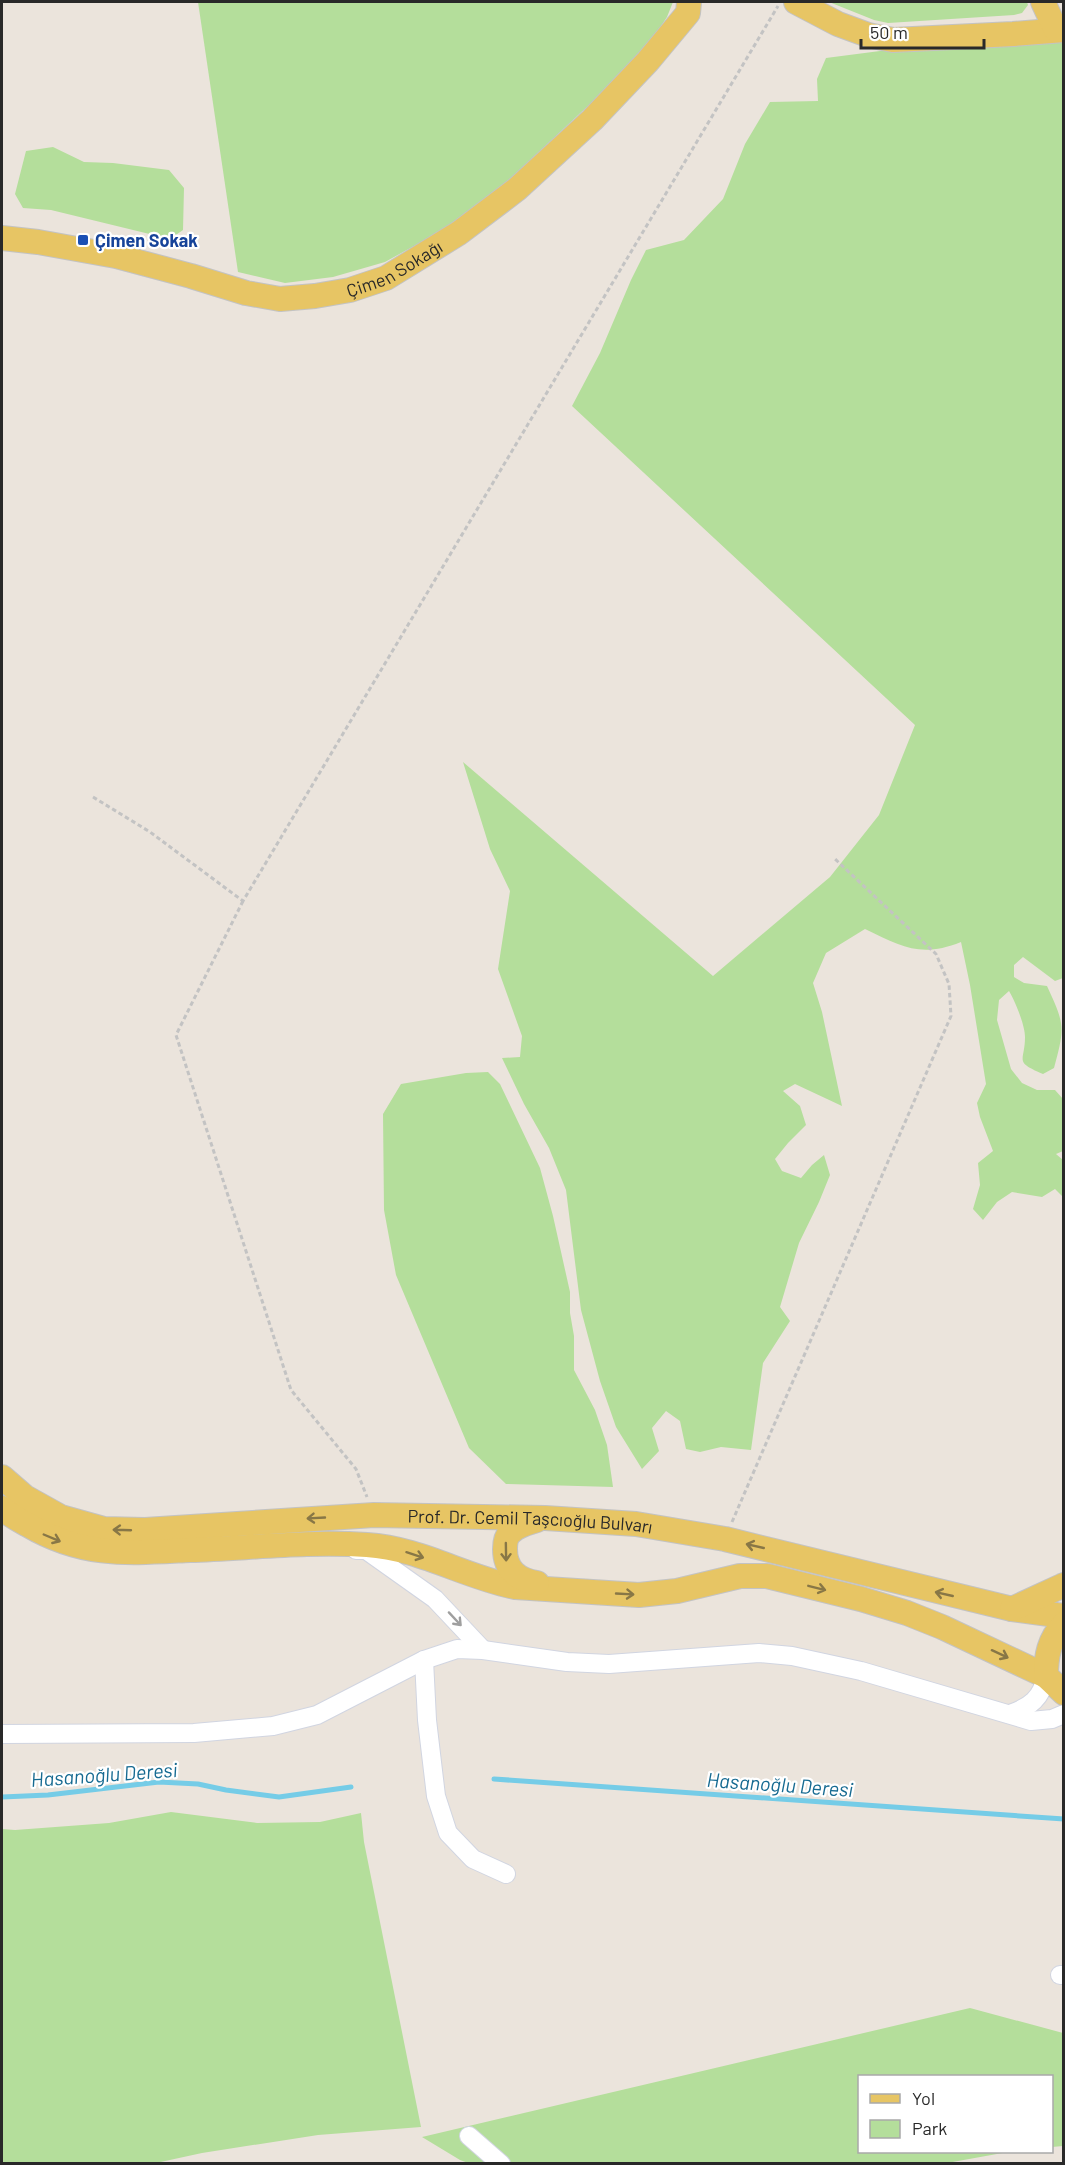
<svg xmlns="http://www.w3.org/2000/svg" width="1065" height="2165" viewBox="0 0 1065 2165" font-family="Barlow,sans-serif">
	<style>
		.green { fill: #b4de9b }
		.lines { fill: none; stroke-linecap: round; stroke-linejoin: round }
		.stream { stroke: #75cce7; stroke-width: 5 }
		.minor-casing { stroke: #d1d5e1; stroke-width: 20 }
		.major-casing { stroke: #c3c3c3; stroke-width: 26 }
		.path { stroke: #c3c3c3; stroke-width: 3; stroke-dasharray: 4.5 3; stroke-linecap: butt }
		.minor { stroke: #fff; stroke-width: 18 }
		.major { stroke: #e7c564; stroke-width: 24 }
		.oneway { stroke: #887746 }
		.oneway2 { stroke: #9f9f9f }
		.transit-dot { fill: #1a4fb4; stroke: #fff; stroke-width: 2 }
		.labels { text-anchor: middle; dominant-baseline: central; stroke-width: 4.5; stroke-linejoin: round; paint-order: stroke }
		.transit-label { font-size: 18px; font-weight: bold; fill: #164399; stroke: #fff; text-anchor: start }
		.street-label { font-size: 18px; fill: #292929; stroke: #fff }
		.water-label { font-size: 20px; font-style: italic; fill: #166a91; stroke: #fff }
	</style>
	<rect width="100%" height="100%" fill="#ebe4dc"/>
	<!-- green -->
	<g class="green">
		<path d="M198,2H673L667,17L641,56L507,182L452,225L385,262L333,277L285,283L238,272Z"/>
		<path d="M829,2H1027L1028,5L1022,13L1014,15L888,23L874,20Z"/>
		<path d="M1063,38V978L1055,981L1023,957L1014,965V977L1024,983L1047,986C1065,1025 1065,1027 1054,1068L1043,1074C1013,1061 1025,1062 1025,1037C1025,1025 1015,1001 1009,991L999,1000L997,1020L1011,1069L1022,1083L1037,1090H1055L1063,1099V1151L1056,1154L1063,1160V1197L1055,1189L1042,1197L1012,1192L997,1202L983,1220L973,1209L980,1185L978,1163L993,1151L980,1117L977,1103L986,1084L970,985L961,942C921,958 902,947 865,929L826,953L813,983L822,1012L842,1106L795,1084L783,1091L800,1106L806,1125L788,1143L775,1159L782,1171L801,1178L812,1165L824,1155L830,1175L819,1202L799,1243L780,1307L790,1321L763,1363L751,1450L721,1447L700,1452L686,1449L680,1421L666,1411L652,1428L659,1451L642,1469L616,1427L600,1381L581,1310L566,1190L549,1148L524,1104L502,1058L520,1057L522,1036L498,969L510,891L490,849L463,762L713,976L830,877L879,815L915,725L572,406L600,353L631,280L646,250L684,240L723,199L745,144L770,102L818,101L817,79L826,58L880,51L964,47Z"/>
		<path d="M53,147L84,162L113,163L169,170L184,188L183,230L170,239L51,210L23,208L15,194L26,151Z"/>
		<path d="M488,1072L500,1084L540,1168L553,1216L570,1292V1313L574,1336V1370L595,1410L607,1445L613,1487L506,1484L469,1448L396,1275L384,1210L383,1114L401,1084L466,1073Z"/>
		<path d="M171,1812L257,1823L320,1822L361,1813L364,1842L421,2127L318,2135L202,2153L156,2163H2V1829L15,1830L109,1823Z"/>
		<path d="M970,2008L1063,2033V2146L1052,2147V2076H860V2152H1008L947,2163L471,2164L460,2160L422,2137Z"/>
	</g>
	<g class="lines">
		<!-- stream -->
		<g class="stream">
			<path d="M494,1779L1064,1819"/>
			<path d="M2,1797L48,1795L159,1782L198,1784L226,1790L279,1797L351,1787"/>
		</g>
		<!-- minor casing -->
		<g class="minor-casing">
			<g id="minor">
				<path d="M356,1550H366L435,1599L483,1650"/>
				<path d="M424,1660L427,1720L436,1796L448,1833L473,1859L506,1874"/>
				<path d="M1010,1714C1030,1707 1042,1698 1046,1676"/>
				<path d="M2,1734L194,1733L273,1726L317,1715L424,1660L457,1649L483,1650L567,1662L609,1664L759,1653L792,1656L861,1671L1031,1721L1052,1719L1064,1714"/>
				<path d="M1060,1975H1064"/>
				<path d="M469,2136L501,2164"/>
			</g>
		</g>
		<!-- major casing -->
		<g class="major-casing">
			<g id="major">
				<path d="M796,2L838,24L868,35L893,40L1013,34L1064,30"/>
				<path d="M1043,2L1056,30"/>
				<path id="s1" d="M2,238L38,242L116,256L191,276L246,293L280,299L315,296L350,290L386,278L459,233L517,189L592,120L648,61L688,13L689,2"/>
				<path id="s2" d="M2,1477L25,1497L61,1517L104,1529L145,1530L374,1515L545,1518L636,1524L725,1539L1012,1609L1064,1616"/>
				<path d="M2,1508C9,1515 19,1520 28,1525C84,1558 129,1553 190,1550C249,1548 309,1541 367,1545C419,1548 465,1577 515,1587L639,1595L677,1591L740,1576H767L861,1599L907,1613L942,1627L1046,1676"/>
				<path d="M537,1520C528,1523 518,1525 511,1532C506,1536 505,1543 505,1549C505,1570 518,1580 537,1583"/>
				<path d="M1012,1609L1064,1585"/>
				<path d="M1064,1624C1049,1639 1046,1656 1046,1676L1064,1693"/>
			</g>
		</g>
		<!-- path -->
		<g class="path">
			<path d="M93,797L150,832L243,901L778,6"/>
			<path d="M243,901L176,1035L291,1390L356,1469L367,1497"/>
			<path d="M732,1522L951,1016L949,984L936,954L835,859"/>
		</g>
		<!-- minor -->
		<use href="#minor" class="minor"/>
		<!-- major -->
		<use href="#major" class="major"/>
	</g>
	<!-- one-way arrows -->
	<defs><path id="oneway-shaft" d="M-6 0H5M1.5-3L5.5 0L1.5 3" fill="none" stroke-width="1.6" stroke-linecap="round" stroke-linejoin="round" transform="scale(1.5)"/></defs>
	<g class="oneway">
		<use href="#oneway-shaft" transform="translate(316 1518) rotate(177)"/>
		<use href="#oneway-shaft" transform="translate(122 1530) rotate(-178)"/>
		<use href="#oneway-shaft" transform="translate(52 1538) rotate(23)"/>
		<use href="#oneway-shaft" transform="translate(755 1546) rotate(-167)"/>
		<use href="#oneway-shaft" transform="translate(506 1552) rotate(89)"/>
		<use href="#oneway-shaft" transform="translate(415 1555) rotate(18)"/>
		<use href="#oneway-shaft" transform="translate(817 1588) rotate(14)"/>
		<use href="#oneway-shaft" transform="translate(625 1594) rotate(3)"/>
		<use href="#oneway-shaft" transform="translate(944 1594) rotate(-167)"/>
		<use href="#oneway-shaft" transform="translate(1000 1654) rotate(25)"/>
	</g>
	<use class="oneway2" href="#oneway-shaft" transform="translate(455 1619) rotate(47)"/>
	<!-- markers -->
	<rect class="transit-dot" x="77" y="234" width="12" height="12" rx="3"/>
	<g class="labels">
		<!-- transit labels -->
		<g class="transit-label">
			<text x="95" y="240">Çimen Sokak</text>
		</g>
		<!-- street labels -->
		<g class="street-label">
			<text stroke="none"><textPath href="#s1" startOffset="405">Çimen Sokağı</textPath></text>
			<text stroke="none"><textPath href="#s2" startOffset="543">Prof. Dr. Cemil Taşcıoğlu Bulvarı</textPath></text>
		</g>
		<!-- water labels -->
		<g class="water-label">
			<text transform="translate(104 1774) rotate(-4)">Hasanoğlu Deresi</text>
			<text transform="translate(780 1784) rotate(4)">Hasanoğlu Deresi</text>
		</g>
	</g>
	<!-- border -->
	<rect width="1065" height="2165" fill="none" stroke="#292929" stroke-width="6"/>
	<!-- legend -->
	<rect x="858" y="2075" width="195" height="78" fill="#ffffff" stroke="#a9a9a9" stroke-width="1.5"/>
	<rect x="870" y="2094" width="30" height="9" fill="#e7c564" stroke="#a9a9a9" stroke-width="1.5"/>
	<text x="912" y="2105" font-size="18" fill="#292929">Yol</text>
	<rect x="870" y="2120" width="30" height="18" fill="#b4de9b" stroke="#a9a9a9" stroke-width="1.5"/>
	<text x="912" y="2135" font-size="18" fill="#292929">Park</text>
	<!-- scale -->
	<path d="M861 39v9h123v-9" fill="none" stroke="#292929" stroke-width="3"/>
	<text x="870" y="39" font-size="18" fill="#292929" stroke="#ffffff" stroke-width="4.5" paint-order="stroke">50 m</text>
</svg>
